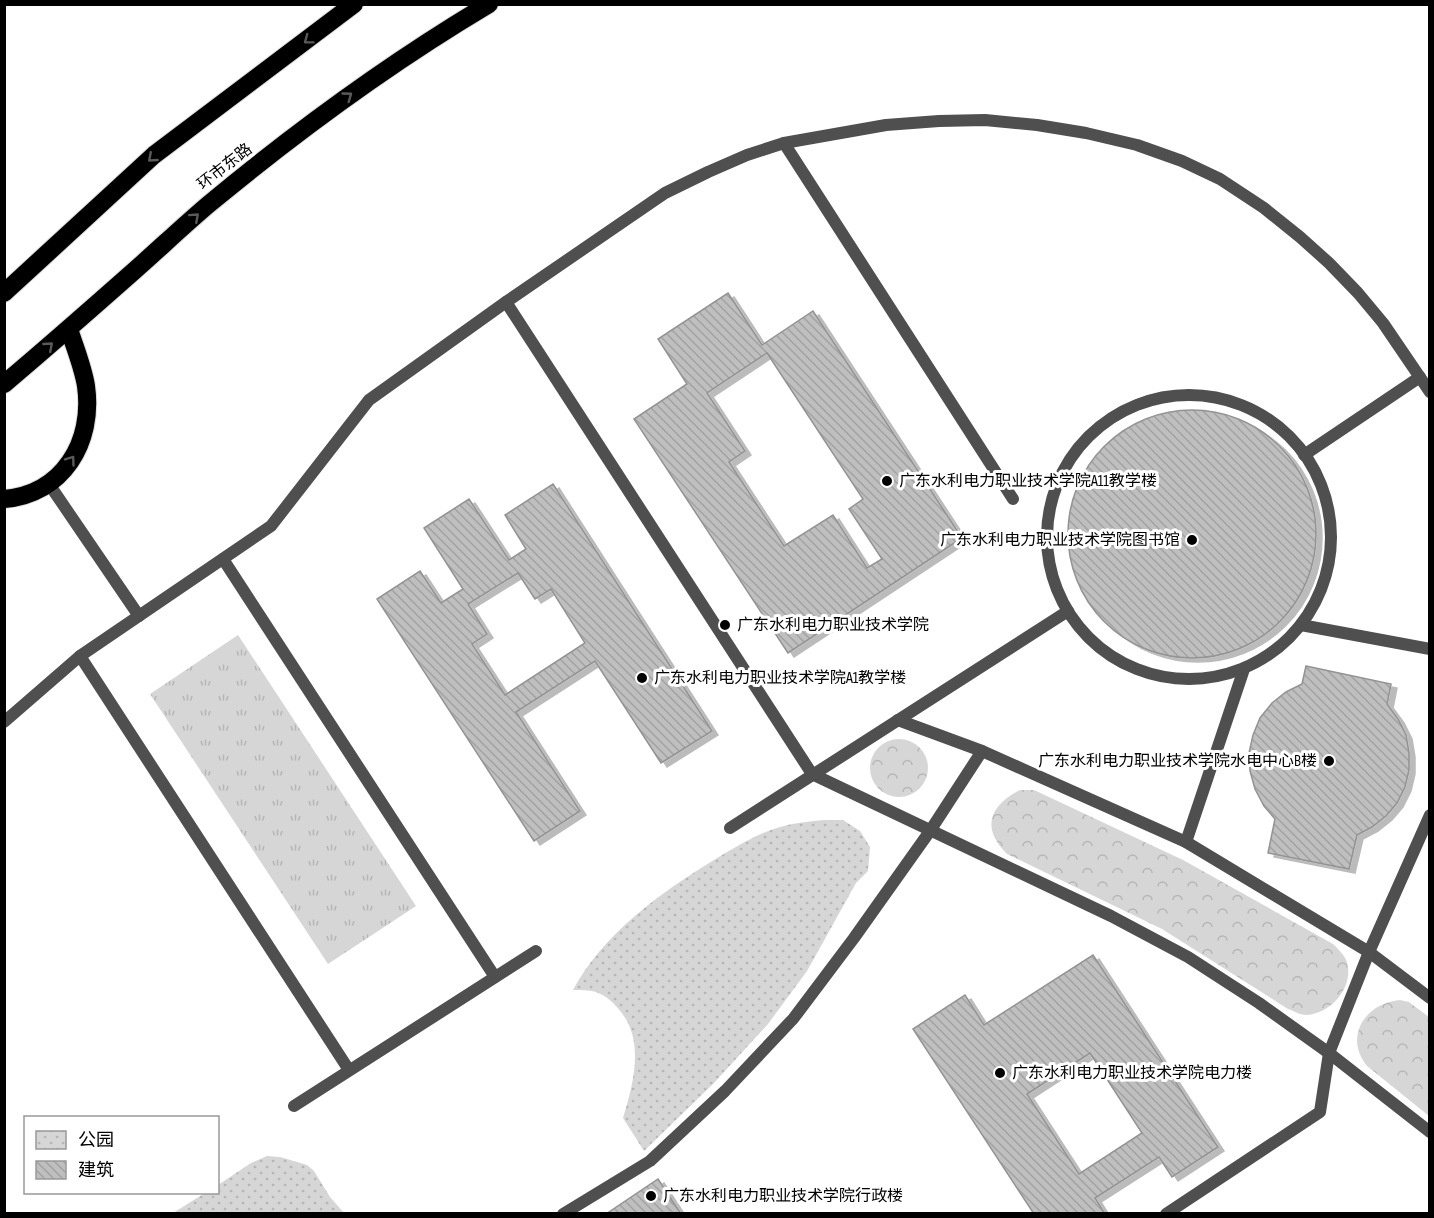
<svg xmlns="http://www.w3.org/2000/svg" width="1434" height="1218" viewBox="0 0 1434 1218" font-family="'Sofia Sans Condensed','Noto Sans SC',sans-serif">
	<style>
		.grass { fill: url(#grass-tufts) }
		.forest { fill: url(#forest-crowns) }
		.park { fill: url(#park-dots) }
		.building { fill: url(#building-back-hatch); stroke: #939393; stroke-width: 1.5; fill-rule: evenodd; filter: url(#shadow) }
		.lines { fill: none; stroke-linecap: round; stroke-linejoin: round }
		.highway-casing { stroke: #dbdbdb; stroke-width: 20 }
		.lane { stroke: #4f4f4f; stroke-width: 12 }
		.highway { stroke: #000; stroke-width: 18 }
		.oneway { stroke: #595959 }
		.poi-dot { fill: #000; stroke: #fff; stroke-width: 2 }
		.labels { text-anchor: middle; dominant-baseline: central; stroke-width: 6; stroke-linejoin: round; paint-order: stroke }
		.street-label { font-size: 16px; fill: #000; stroke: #fff }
		.poi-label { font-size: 16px; fill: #000; stroke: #fff; text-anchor: start }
	</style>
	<defs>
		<pattern id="grass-tufts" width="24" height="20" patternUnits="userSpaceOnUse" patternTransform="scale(1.5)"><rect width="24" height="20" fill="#d6d6d6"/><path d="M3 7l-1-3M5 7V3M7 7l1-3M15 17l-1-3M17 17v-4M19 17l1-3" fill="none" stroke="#b6b6b6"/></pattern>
		<pattern id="forest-crowns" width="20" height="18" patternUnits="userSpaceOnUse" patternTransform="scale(1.5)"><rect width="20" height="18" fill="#d6d6d6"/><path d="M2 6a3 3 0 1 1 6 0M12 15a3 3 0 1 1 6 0" fill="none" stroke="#b6b6b6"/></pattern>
		<pattern id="park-dots" width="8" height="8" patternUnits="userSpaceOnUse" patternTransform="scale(1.5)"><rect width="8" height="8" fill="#d6d6d6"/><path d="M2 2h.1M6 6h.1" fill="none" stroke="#b6b6b6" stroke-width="1.8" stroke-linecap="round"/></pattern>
		<pattern id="building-back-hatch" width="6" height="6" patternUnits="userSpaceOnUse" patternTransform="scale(1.5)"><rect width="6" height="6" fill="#bfbfbf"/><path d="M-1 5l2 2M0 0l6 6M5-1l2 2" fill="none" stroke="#a2a2a2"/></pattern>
		<filter id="shadow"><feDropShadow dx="6" dy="4" stdDeviation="0" flood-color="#0004"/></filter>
	</defs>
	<rect width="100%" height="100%" fill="#fff"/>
	<!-- grass -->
	<path class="grass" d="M238,635L416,906L328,964L150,694Z"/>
	<!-- forest -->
	<g class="forest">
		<circle cx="899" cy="768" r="29"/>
		<path d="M1020,790H1034L1183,860L1333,944C1340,951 1347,957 1348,967C1351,991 1329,1014 1306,1015C1300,1015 1294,1011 1288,1009L1162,929L1007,854C981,828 989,806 1020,790Z"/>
		<path d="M1400,1000L1409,1002L1429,1017V1116L1367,1066C1343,1036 1366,1003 1400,1000Z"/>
	</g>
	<!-- park -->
	<g class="park">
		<path d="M825,820H843L860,831L870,847L868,871L856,883L807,971L768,1024L714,1083L644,1151L623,1118C633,1085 645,1042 621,1012C614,1003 607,996 596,992C589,990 580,990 573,990C603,934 660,893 714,860C735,847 756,834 780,827C794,823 810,821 825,820Z"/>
		<path d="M267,1156L280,1157L307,1165L314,1171L330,1197L344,1213H173L205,1193L218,1192V1185L251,1163Z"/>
	</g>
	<!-- building -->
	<g class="building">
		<path d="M728,293L762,345L813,311L962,538L788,653L634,419L687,384L658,339ZM767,353L863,499L849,509L882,559L867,568L833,515L784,546L729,462L745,451L707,393Z"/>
		<circle cx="1192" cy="534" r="124"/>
		<path d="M553,484L712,731L661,763L595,661L516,712L580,811L534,841L377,599L420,571L441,603L463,589L424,528L469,499L509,560L526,549L505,515ZM518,573L535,599L551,589L585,643L505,695L472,644L487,634L468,604Z"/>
		<path d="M1306,666L1391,684L1387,704L1398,719L1406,735L1409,753V770L1405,787L1397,803L1386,816L1372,827L1357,835L1349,869L1268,853L1275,819L1264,806L1255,789L1250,771L1249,753L1253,735L1260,718L1272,703L1286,692L1302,684Z"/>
		<path d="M1093,955L1218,1147L1172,1177L1159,1157L1095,1198L1105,1214H1034L913,1029L965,995L984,1025ZM1090,1053L1142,1133L1079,1174L1027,1094Z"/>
		<path d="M658,1179L681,1214H606Z"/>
	</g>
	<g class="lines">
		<!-- highway casing -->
		<g class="highway-casing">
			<g id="highway">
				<path d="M4,293L154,155L354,4"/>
				<path d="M4,384C48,347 91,309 134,271C159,249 183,226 209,204C297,131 390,63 489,4"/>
				<path d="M4,499C63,494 94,442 86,386C83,367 75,348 69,329"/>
			</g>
		</g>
		<!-- lane -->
		<g class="lane">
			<path d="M784,143L1013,499"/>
			<path d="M506,302L812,774L1111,916L1188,957L1259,1003L1329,1053L1430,1132"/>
			<circle cx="1189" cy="537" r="142"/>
			<path d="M1304,455L1420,377"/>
			<path d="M49,484L139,616"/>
			<path d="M223,559L495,977"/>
			<path d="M1301,625L1430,649"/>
			<path d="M80,656L349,1070"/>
			<path d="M898,720L982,751L1186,842L1369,952L1430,998"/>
			<path d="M4,722L80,656L271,526L369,400L506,302L665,193L708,172L747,155L784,143L886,125L939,121L985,120L1037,125L1086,133L1137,145L1182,161L1220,179L1264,208L1300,237L1329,263L1358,293L1383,323L1430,392"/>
			<path d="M730,828L1068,611"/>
			<path d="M1186,842L1244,669"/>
			<path d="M294,1106L536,951"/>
			<path d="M563,1214L650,1161L725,1091L793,1019L854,938L930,831L982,751"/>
			<path d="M1166,1214L1320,1112L1329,1053L1369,952L1430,815"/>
		</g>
		<!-- highway -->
		<use href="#highway" class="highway"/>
	</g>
	<!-- one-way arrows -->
	<defs><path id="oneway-chevron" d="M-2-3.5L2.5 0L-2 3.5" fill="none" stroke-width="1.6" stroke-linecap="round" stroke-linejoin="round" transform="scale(1.5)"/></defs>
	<g class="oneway">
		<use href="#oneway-chevron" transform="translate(308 40) rotate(143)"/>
		<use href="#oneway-chevron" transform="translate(348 96) rotate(-36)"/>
		<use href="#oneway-chevron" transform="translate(152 158) rotate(139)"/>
		<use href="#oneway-chevron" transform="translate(195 217) rotate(-42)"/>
		<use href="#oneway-chevron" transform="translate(49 346) rotate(-41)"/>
		<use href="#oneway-chevron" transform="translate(71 460) rotate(-54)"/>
	</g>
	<!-- markers -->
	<g class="poi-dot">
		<circle cx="887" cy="481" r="6"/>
		<circle cx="1192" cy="540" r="6"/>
		<circle cx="725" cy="625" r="6"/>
		<circle cx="642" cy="678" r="6"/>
		<circle cx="1329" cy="761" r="6"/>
		<circle cx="1000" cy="1073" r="6"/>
		<circle cx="651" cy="1196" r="6"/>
	</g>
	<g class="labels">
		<!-- street labels -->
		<g class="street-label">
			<text transform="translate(225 167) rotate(-38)">环市东路</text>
		</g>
		<!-- poi labels -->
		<g class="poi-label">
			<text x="899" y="481">广东水利电力职业技术学院A11教学楼</text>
			<text x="1180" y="540" text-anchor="end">广东水利电力职业技术学院图书馆</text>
			<text x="737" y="625">广东水利电力职业技术学院</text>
			<text x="654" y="678">广东水利电力职业技术学院A1教学楼</text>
			<text x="1317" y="761" text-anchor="end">广东水利电力职业技术学院水电中心B楼</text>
			<text x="1012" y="1073">广东水利电力职业技术学院电力楼</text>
			<text x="663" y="1196">广东水利电力职业技术学院行政楼</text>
		</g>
	</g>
	<!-- border -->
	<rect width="1434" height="1218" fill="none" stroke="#000000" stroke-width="12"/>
	<!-- legend -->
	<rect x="24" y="1116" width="195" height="78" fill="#ffffff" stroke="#999999" stroke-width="1.5"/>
	<rect x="36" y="1131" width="30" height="18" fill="url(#park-dots)" stroke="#999999" stroke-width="1.5"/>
	<text x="78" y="1146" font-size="18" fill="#000000">公园</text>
	<rect x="36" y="1161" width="30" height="18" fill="url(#building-back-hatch)" stroke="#999999" stroke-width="1.5"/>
	<text x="78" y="1176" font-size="18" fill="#000000">建筑</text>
</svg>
